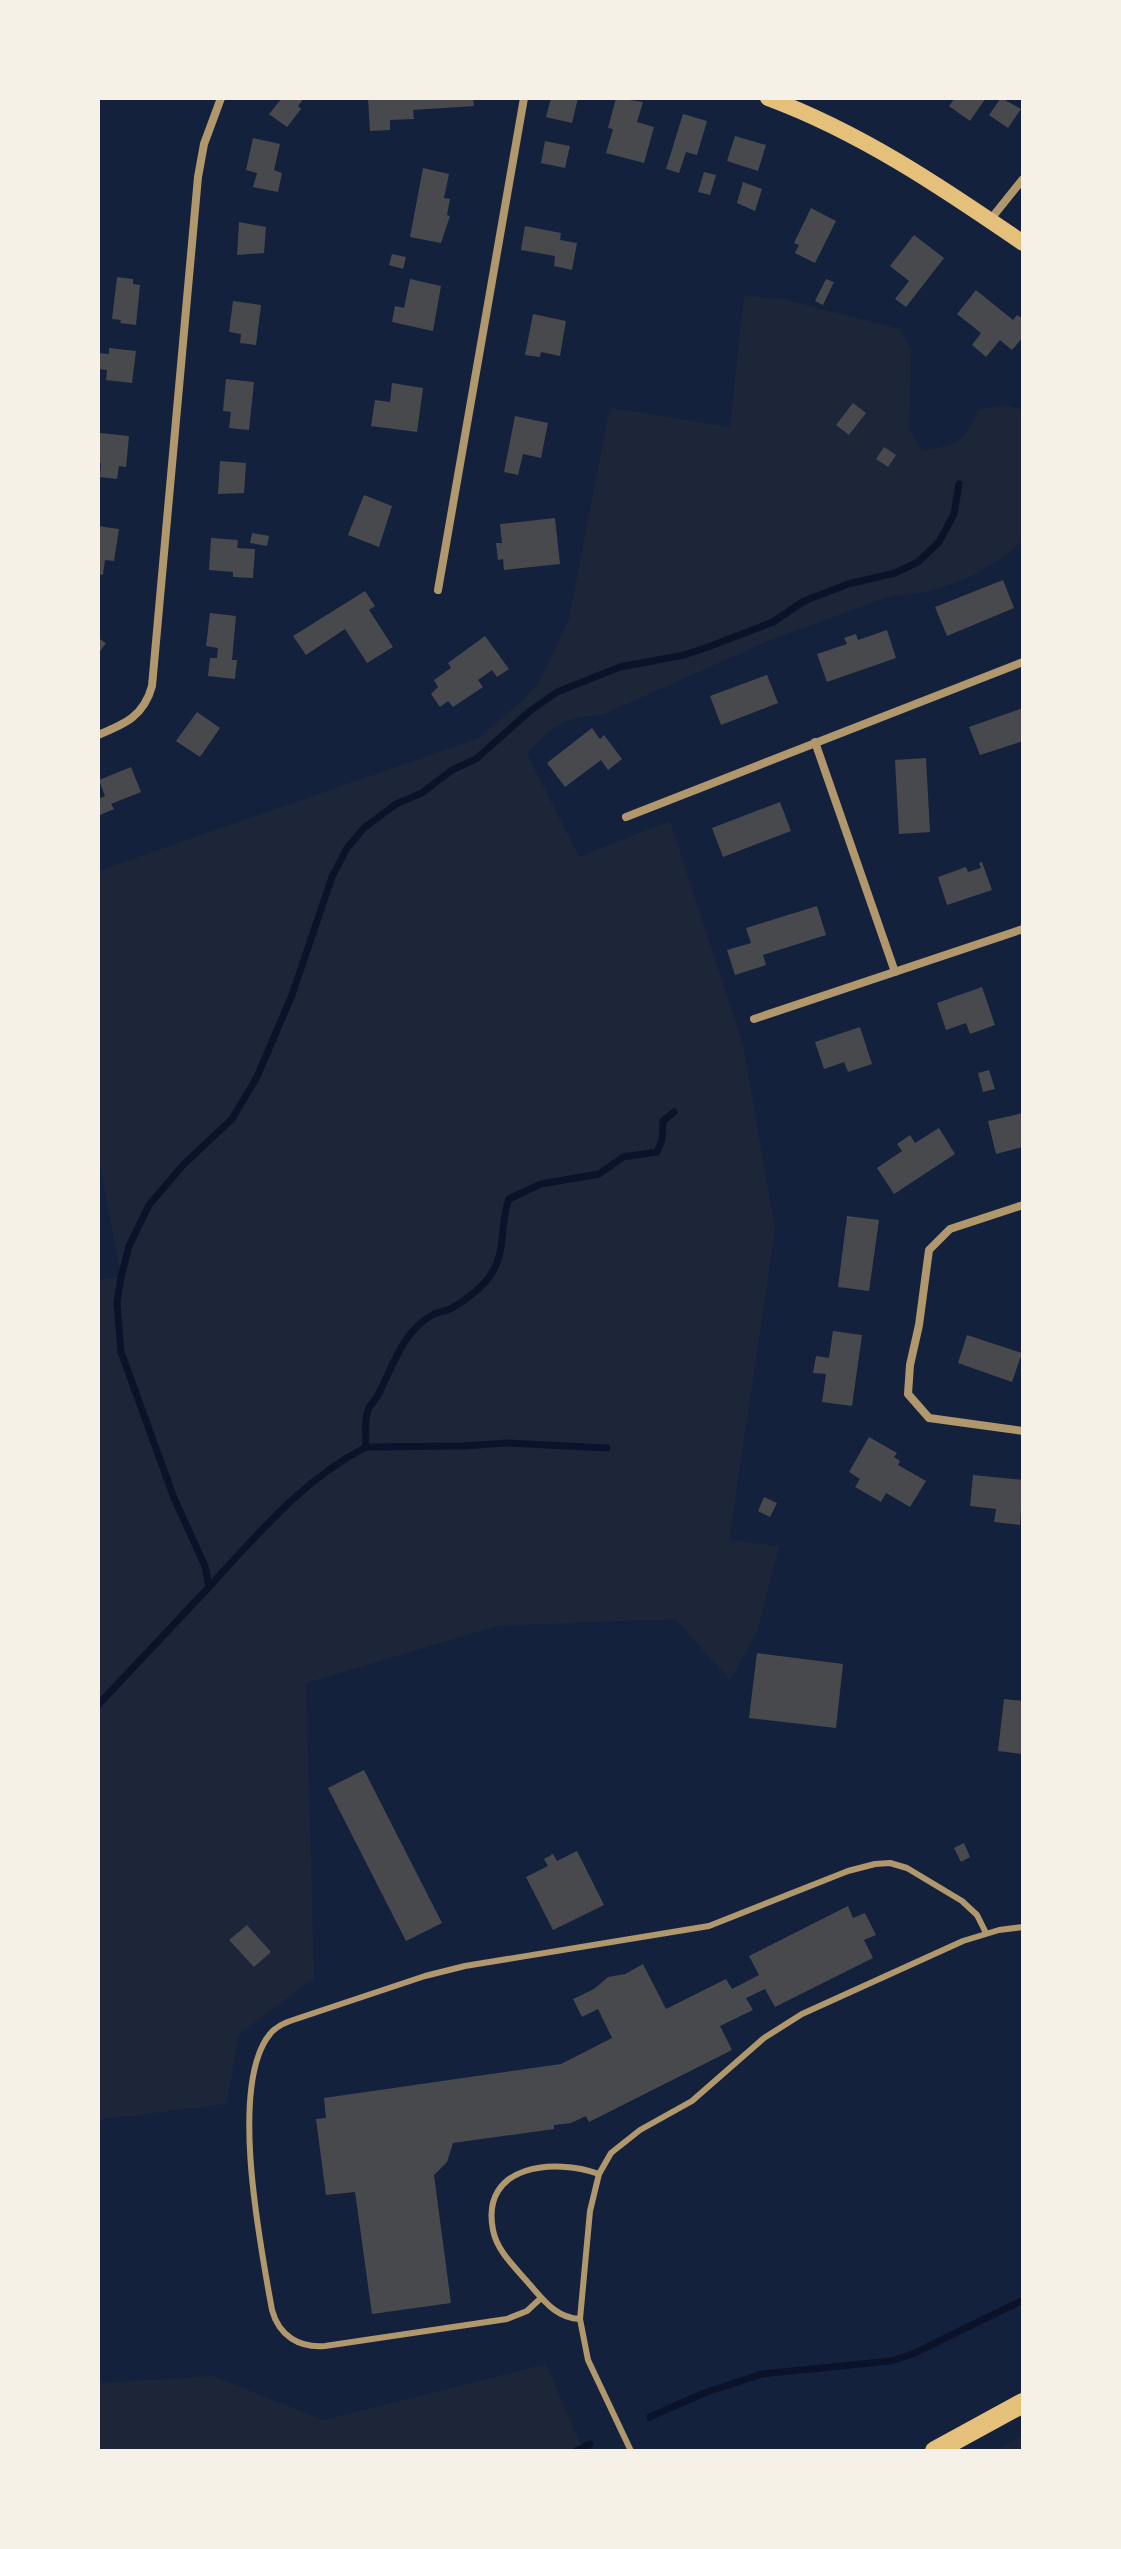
<svg xmlns="http://www.w3.org/2000/svg" width="1121" height="2549" viewBox="0 0 1121 2549" font-family="Roboto,sans-serif">
	<style>
		.green { fill: #1d2539 }
		.lines { fill: none; stroke-linecap: round; stroke-linejoin: round }
		.stream { stroke: #0b132b; stroke-width: 7 }
		.building { fill: #48494c }
		.service { stroke: #b1986c; stroke-width: 6 }
		.minor { stroke: #b1986c; stroke-width: 8 }
		.secondary { stroke: #e5c07b; stroke-width: 16 }
		.primary { stroke: #e5c07b; stroke-width: 20 }
	</style>
	<rect width="100%" height="100%" fill="#14213d"/>
	<!-- green -->
	<g class="green">
		<path d="M744,296L783,299L900,329L911,350L909,430L923,450C955,447 966,440 978,410L1005,405L1023,410V540C990,572 940,595 893,595L768,641L604,714C562,718 555,724 527,754L579,857L670,821L743,1045L775,1230L729,1540L779,1546L757,1632L730,1680L675,1619L497,1626L306,1683L314,1978L239,2034L226,2104L98,2120V1280L121,1276L98,1154V871L479,738L522,701L539,682L569,619L608,417L612,408L730,427Z"/>
		<path d="M546,2364L583,2451H98V2383L213,2376L323,2420Z"/>
		<path d="M1023,2435V2451H994Z"/>
	</g>
	<g class="lines">
		<!-- stream -->
		<g class="stream">
			<path d="M366,1447L463,1446L506,1443L607,1448"/>
			<path d="M209,1587C257,1535 302,1480 366,1447C366,1436 364,1421 368,1410C370,1404 376,1400 378,1395C393,1366 403,1330 434,1314C440,1312 446,1311 452,1308C466,1300 485,1286 493,1271C506,1249 500,1221 509,1199L541,1184L599,1174L623,1157L657,1152L662,1140L663,1121L674,1112"/>
			<path d="M98,1705L209,1587L205,1566L174,1498L121,1352L117,1303L121,1277L129,1246L149,1205L183,1165L232,1119L257,1077L292,995L332,877L347,848L364,828L396,804L422,793L452,770L476,759L530,711L557,692L620,667L684,655L708,647L773,622L804,601L848,584L895,573L918,562L939,542L954,514L959,484"/>
			<path d="M650,2417L704,2393L762,2374L891,2361L915,2353L1023,2300"/>
			<path d="M576,2451L590,2444"/>
		</g>
	</g>
	<!-- building -->
	<g class="building">
		<path d="M282,98H304L298,106L301,109L287,127L269,114Z"/>
		<path d="M368,98H473L474,106L413,110L414,119L390,120V130L370,131Z"/>
		<path d="M551,98H578L572,123L546,117Z"/>
		<path d="M616,98L643,102L637,122L654,127L644,163L606,153L613,129L608,128Z"/>
		<path d="M955,98H986L970,121L949,106Z"/>
		<path d="M1001,98L1021,109L1008,128L989,115Z"/>
		<path d="M683,114L707,121L697,155L686,152L679,173L666,169Z"/>
		<path d="M735,136L766,145L758,171L727,161Z"/>
		<path d="M253,138L280,144L274,170L282,173L278,192L253,187L257,173L246,170Z"/>
		<path d="M545,141L570,146L565,168L541,163Z"/>
		<path d="M423,168L449,174L444,198L450,199L447,215L450,216L441,243L410,237Z"/>
		<path d="M704,172L716,175L710,195L698,192Z"/>
		<path d="M743,182L762,189L755,211L737,203Z"/>
		<path d="M811,208L836,221L815,263L795,253L799,245L794,243Z"/>
		<path d="M239,222L266,227L264,253L237,255Z"/>
		<path d="M525,226L561,233L560,240L577,243L572,270L554,266L555,256L521,250Z"/>
		<path d="M914,235L944,258L906,307L895,299L909,281L890,266Z"/>
		<path d="M392,254L406,257L403,269L389,265Z"/>
		<path d="M117,277L133,279V284L140,285L136,325L120,323L121,320L112,319Z"/>
		<path d="M410,279L441,286L433,331L392,322L395,306L404,308Z"/>
		<path d="M826,279L834,282L823,305L815,301Z"/>
		<path d="M976,290L1013,320L1017,315L1023,319V337L1012,350L1000,340L986,357L972,345L981,333L957,314Z"/>
		<path d="M233,301L261,305L256,345L240,343L241,334L229,332Z"/>
		<path d="M533,314L566,321L560,356L541,352L540,357L525,355Z"/>
		<path d="M109,348L136,351L132,383L106,380L107,370L98,369V353L109,354Z"/>
		<path d="M226,379L254,382L249,430L229,428L231,412L223,411Z"/>
		<path d="M392,383L423,388L417,432L371,426L375,400L390,402Z"/>
		<path d="M853,403L866,413L849,435L836,425Z"/>
		<path d="M515,416L548,423L541,458L523,454L518,475L504,472Z"/>
		<path d="M100,433L129,436L126,467L119,466L117,479L100,477L101,463L98,462V456Z"/>
		<path d="M884,447L896,455L888,467L876,459Z"/>
		<path d="M220,461L246,463L244,493L218,494Z"/>
		<path d="M364,495L392,506L379,547L348,535Z"/>
		<path d="M555,518L560,564L504,570L503,559L498,560L496,543H502L500,524Z"/>
		<path d="M98,526L119,529L114,561L105,560L103,575L98,574Z"/>
		<path d="M252,533L269,536L267,546L250,543Z"/>
		<path d="M211,538L238,540L237,548L255,549L253,578L233,577V572L209,570Z"/>
		<path d="M1003,580L1014,608L947,636L935,607Z"/>
		<path d="M365,591L375,606L369,610L393,647L367,663L345,629L306,655L293,636Z"/>
		<path d="M210,613L236,616L232,660H237L235,679L208,676L210,658H217L218,648L206,646Z"/>
		<path d="M887,630L896,658L827,682L817,654L847,644L844,638L856,634L858,640Z"/>
		<path d="M485,636L509,669L497,677L492,670L478,680L483,687L453,707L448,701L440,707L431,694L438,687L434,680L451,668L448,663Z"/>
		<path d="M98,638L106,643L98,654Z"/>
		<path d="M767,675L778,703L721,725L710,696Z"/>
		<path d="M1023,708V741L980,755L969,727Z"/>
		<path d="M197,712L220,728L200,757L176,741Z"/>
		<path d="M592,728L600,739L604,735L622,759L608,770L601,760L565,787L547,763Z"/>
		<path d="M926,758L930,832L899,834L895,760Z"/>
		<path d="M131,767L141,792L111,804L114,809L98,816V799L105,796L99,780Z"/>
		<path d="M780,802L791,831L723,857L712,828Z"/>
		<path d="M982,862L992,890L947,905L938,877L966,867L968,872L981,868L979,863Z"/>
		<path d="M817,906L826,935L763,955L766,965L735,975L727,950L751,943L746,928Z"/>
		<path d="M982,987L995,1025L970,1034L966,1023L946,1030L937,1003Z"/>
		<path d="M860,1027L872,1064L848,1072L844,1062L824,1069L815,1042Z"/>
		<path d="M989,1070L995,1089L983,1092L978,1073Z"/>
		<path d="M1023,1113V1147L996,1154L988,1121Z"/>
		<path d="M939,1128L955,1154L894,1194L877,1168L902,1151L897,1144L910,1135L915,1143Z"/>
		<path d="M847,1216L879,1220L869,1291L838,1287Z"/>
		<path d="M833,1331L862,1335L852,1406L822,1402L826,1374L813,1373L816,1356L829,1358Z"/>
		<path d="M967,1335L1022,1353L1012,1382L958,1363Z"/>
		<path d="M869,1437L897,1453L894,1457L900,1461L898,1465L926,1481L910,1507L886,1493L881,1502L855,1487L860,1479L849,1472Z"/>
		<path d="M973,1475L1023,1480V1512L1021,1511L1020,1525L994,1522L996,1509L970,1506Z"/>
		<path d="M764,1497L777,1503L770,1517L758,1511Z"/>
		<path d="M757,1653L843,1664L836,1728L749,1718Z"/>
		<path d="M1004,1699L1023,1701V1754L998,1751Z"/>
		<path d="M364,1770L442,1923L406,1941L328,1788Z"/>
		<path d="M964,1843L970,1857L961,1862L954,1848Z"/>
		<path d="M577,1851L604,1905L553,1930L526,1877L548,1866L544,1859L553,1854L557,1861Z"/>
		<path d="M848,1906L853,1918L865,1913L876,1935L864,1940L873,1958L775,2007L765,1989L746,1998L753,2010L720,2026L732,2050L589,2122L586,2116L571,2123L554,2125V2129L453,2143L447,2162L434,2175L451,2303L372,2314L355,2192L326,2195L316,2119L326,2118L324,2098L561,2064L612,2038L598,2009L582,2017L573,1999L594,1989L608,1977L625,1974L643,1964L666,2009L726,1979L732,1989L759,1975L749,1956Z"/>
		<path d="M247,1925L271,1952L254,1967L229,1940Z"/>
	</g>
	<g class="lines">
		<!-- service -->
		<g class="service">
			<path d="M541,2298L527,2311L507,2319L325,2346C299,2348 279,2336 272,2310C261,2248 228,2085 270,2034C276,2026 286,2022 296,2019L425,1976L465,1966L709,1926L848,1871L875,1864L890,1863L907,1868L962,1901L977,1915L986,1933"/>
			<path d="M580,2319C557,2318 545,2302 531,2286C517,2269 497,2252 493,2230C480,2164 555,2158 599,2174"/>
			<path d="M631,2451L588,2360L580,2319L590,2211L599,2174L611,2153L640,2130L692,2101L764,2038L802,2014L963,1941L999,1930L1023,1927"/>
		</g>
		<!-- minor -->
		<g class="minor">
			<path d="M990,220L1023,179"/>
			<path d="M438,590L524,98"/>
			<path d="M98,735C125,724 144,716 152,686L198,177L204,144L221,98"/>
			<path d="M815,742L895,972"/>
			<path d="M626,817L1023,662"/>
			<path d="M754,1019L1023,929"/>
			<path d="M1023,1205L950,1229L929,1250L919,1325L910,1365L908,1394L929,1418L1023,1431"/>
		</g>
		<!-- secondary -->
		<path class="secondary" d="M768,98C860,132 943,188 1023,243"/>
		<!-- primary -->
		<path class="primary" d="M935,2451L1023,2403"/>
	</g>
	<!-- border -->
	<rect width="1121" height="2549" fill="none" stroke="#f6f1e7" stroke-width="200"/>
</svg>
